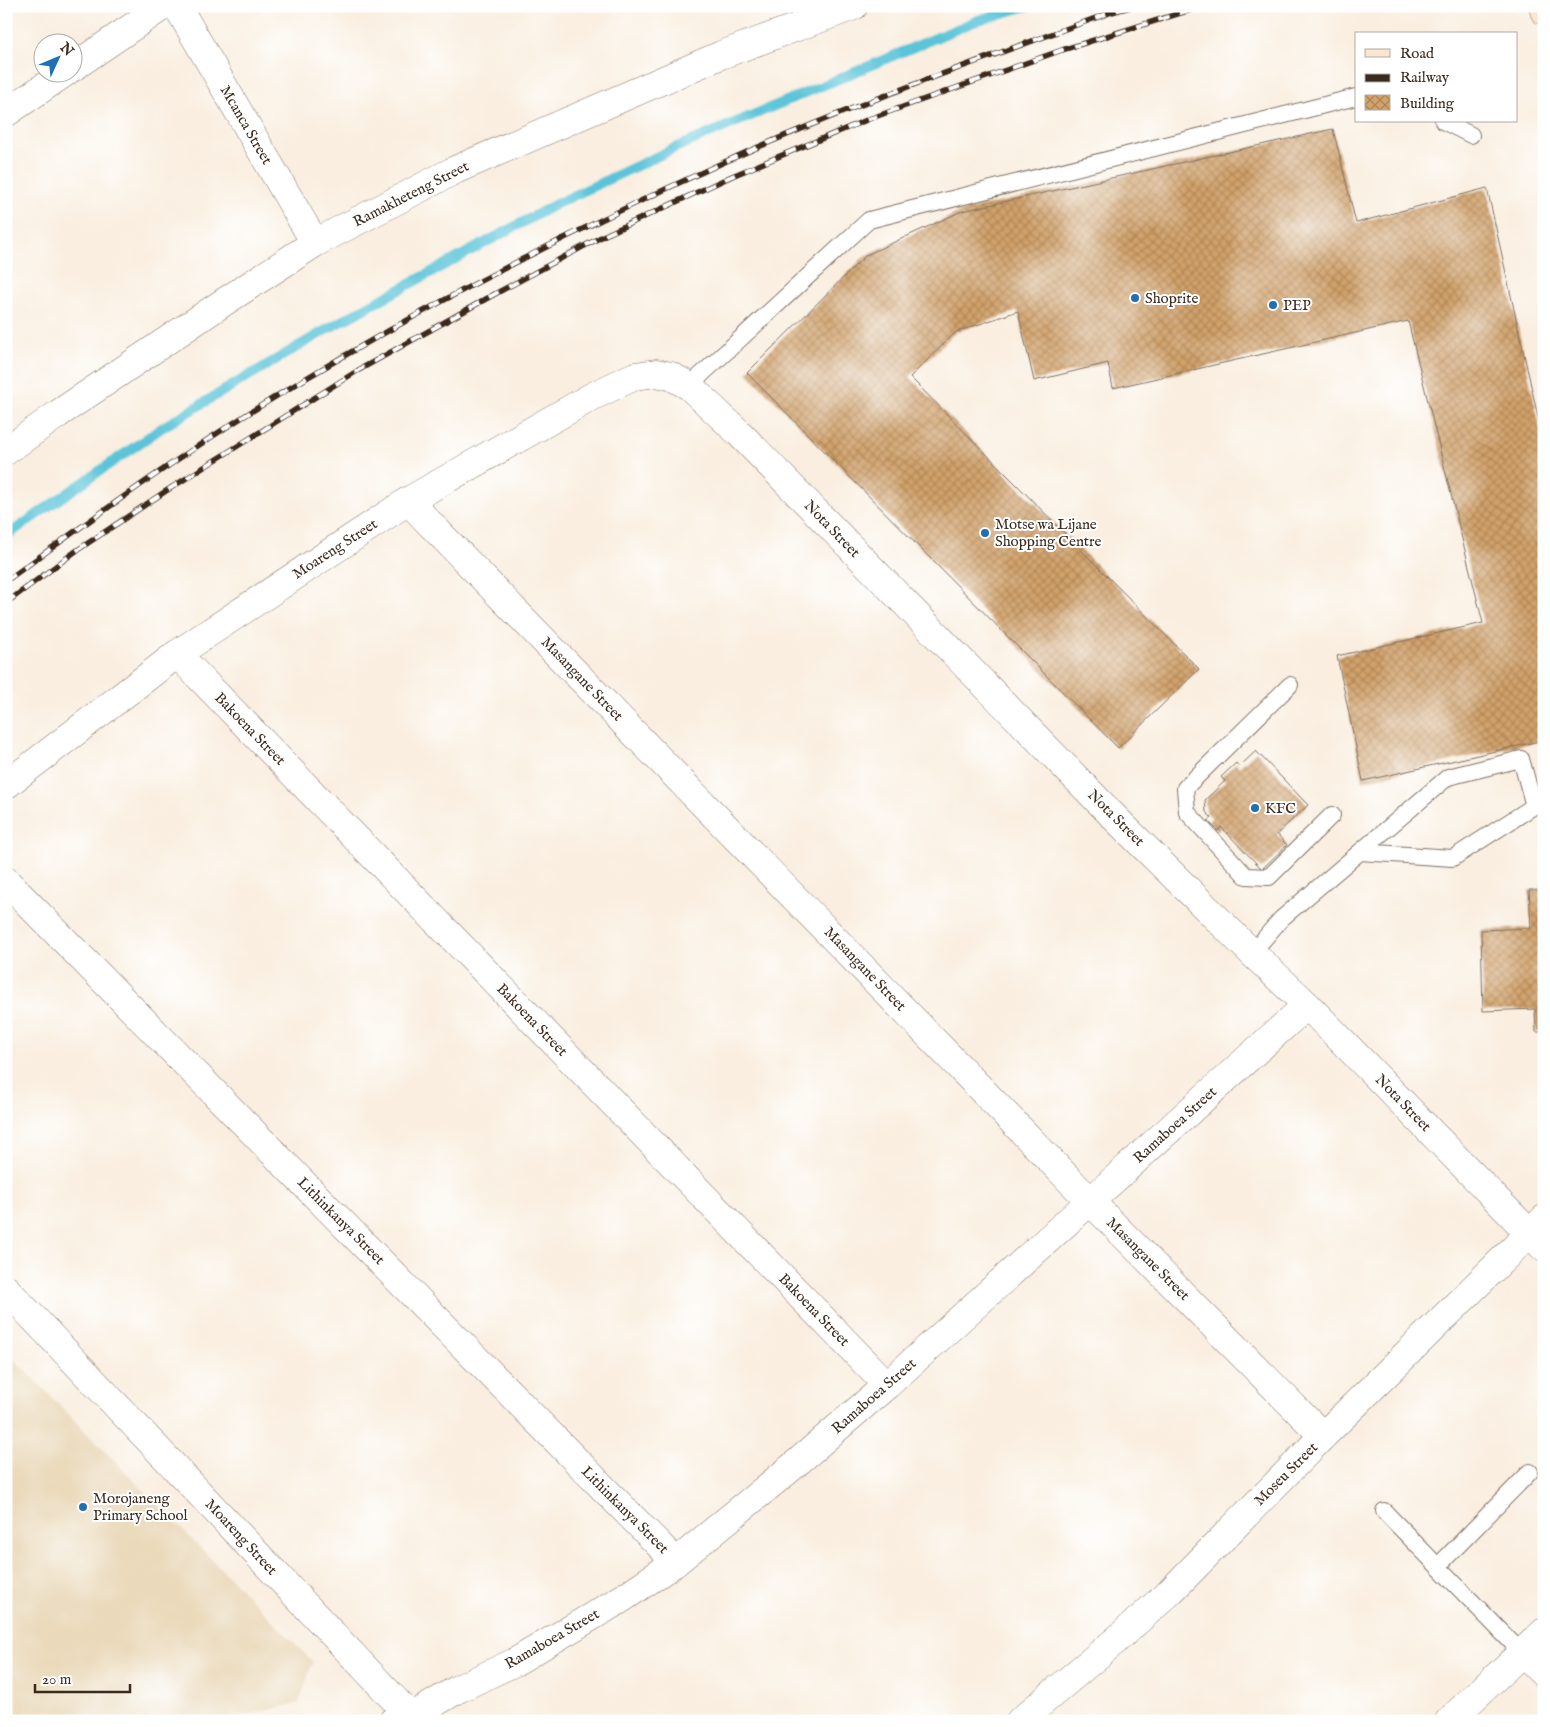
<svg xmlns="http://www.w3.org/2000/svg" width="1550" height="1727" viewBox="0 0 1550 1727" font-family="'IM FELL English',serif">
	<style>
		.built { fill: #ead9ba }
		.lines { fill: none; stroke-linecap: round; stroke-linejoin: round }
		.stream { stroke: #5cc4d9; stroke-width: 10 }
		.building { fill: url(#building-cross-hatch) }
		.service-casing { stroke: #7e6f62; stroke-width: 18 }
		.minor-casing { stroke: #7e6f62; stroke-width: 29 }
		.tertiary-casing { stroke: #7e6f62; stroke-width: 29 }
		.secondary-casing { stroke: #7e6f62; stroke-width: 29 }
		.service { stroke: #fff; stroke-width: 16 }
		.minor { stroke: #fff; stroke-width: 28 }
		.tertiary { stroke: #fff; stroke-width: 28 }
		.secondary { stroke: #fbe5cf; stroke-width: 28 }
		.rail-casing { stroke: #3b2a1e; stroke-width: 5.5 }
		.rail { stroke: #fff; stroke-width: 4; stroke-dasharray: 11; stroke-linecap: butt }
		.poi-dot { fill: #1f6fb2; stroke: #fff; stroke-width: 2 }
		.labels { text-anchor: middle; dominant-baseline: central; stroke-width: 4; stroke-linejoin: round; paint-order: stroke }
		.street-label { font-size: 15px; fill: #3b2a1e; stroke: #fff }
		.poi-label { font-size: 15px; fill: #3b2a1e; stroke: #fff; text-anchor: start }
	</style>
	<defs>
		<pattern id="building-cross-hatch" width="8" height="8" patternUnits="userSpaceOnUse" patternTransform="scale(1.25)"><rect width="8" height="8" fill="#d2a26b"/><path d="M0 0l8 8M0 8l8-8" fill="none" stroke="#ac8457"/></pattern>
	</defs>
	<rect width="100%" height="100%" fill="#fff"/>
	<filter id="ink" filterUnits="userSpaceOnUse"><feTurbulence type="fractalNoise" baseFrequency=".02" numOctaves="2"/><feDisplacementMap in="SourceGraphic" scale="10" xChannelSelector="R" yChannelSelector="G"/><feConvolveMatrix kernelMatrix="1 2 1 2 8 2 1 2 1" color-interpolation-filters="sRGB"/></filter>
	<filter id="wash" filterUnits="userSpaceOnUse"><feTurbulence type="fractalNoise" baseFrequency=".0096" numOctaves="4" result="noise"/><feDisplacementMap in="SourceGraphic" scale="20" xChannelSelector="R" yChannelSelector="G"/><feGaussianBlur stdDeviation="1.12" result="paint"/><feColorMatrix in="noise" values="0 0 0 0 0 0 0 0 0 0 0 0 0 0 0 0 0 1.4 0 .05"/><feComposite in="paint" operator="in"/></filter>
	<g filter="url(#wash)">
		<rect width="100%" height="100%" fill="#f9eedf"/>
		<!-- built -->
		<path class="built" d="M6,1351L313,1662L299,1703L220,1721H6Z"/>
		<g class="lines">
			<!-- stream -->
			<path class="stream" d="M6,536L163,427L329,328L558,203L675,148L978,20L1027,6"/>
		</g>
		<g id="blocks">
			<!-- building -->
			<g class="building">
				<path d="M1333,129L1356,223L1487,188L1544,444V740L1363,781L1337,656L1483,623L1408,321L1113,388L1108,363L1034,381L1018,311L956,332L910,377L1199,669L1118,748L747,373L866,255L962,211Z"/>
				<path d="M1256,751L1308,805L1277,834L1287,845L1262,869L1221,827L1218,831L1208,821L1212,818L1206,812L1205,800L1225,781L1221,777L1236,763L1239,767Z"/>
				<path d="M1529,890H1544V1032H1536L1535,1009L1483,1011L1481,930L1531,928Z"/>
			</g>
		</g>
	</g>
	<g filter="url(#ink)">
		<use href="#blocks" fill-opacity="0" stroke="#7e6f62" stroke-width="1"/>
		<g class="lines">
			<!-- service casing -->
			<g class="service-casing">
				<g id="service">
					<path d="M1443,121L1471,135"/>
					<path d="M689,386L869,220L1356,97"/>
					<path d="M1290,685L1185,788L1187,812L1246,876L1269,877L1332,815"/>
					<path d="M1252,953L1281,919L1448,777L1521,759L1534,806L1453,858L1360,852"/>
					<path d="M1384,1511L1522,1653"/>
					<path d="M1438,1566L1530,1472"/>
				</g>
			</g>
			<!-- minor casing -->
			<g class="minor-casing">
				<g id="minor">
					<path d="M177,6L315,243"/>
					<path d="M72,68L163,6"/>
					<path d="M6,113L66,72"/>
					<path d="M6,451L58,414L224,302L315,243L455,170L721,55L854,6"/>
					<path d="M408,501L1090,1201L1323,1436"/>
					<path d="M177,654L887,1385"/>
					<path d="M6,785L177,654L408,501L593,396L635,376L656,373L671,376L689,386L739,433L1114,817L1252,953L1307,1005L1544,1248"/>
					<path d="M6,881L676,1562"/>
					<path d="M6,1289L415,1721"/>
					<path d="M1522,1653L1544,1674"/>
					<path d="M393,1721L411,1717L458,1689L515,1662L623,1598L676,1562L792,1467L887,1385L1307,1005"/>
					<path d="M1449,1721L1544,1632"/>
				</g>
			</g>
			<!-- tertiary casing -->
			<g class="tertiary-casing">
				<path id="tertiary" d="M1020,1721L1115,1641L1170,1592L1323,1436L1544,1219"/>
			</g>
			<!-- secondary casing -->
			<g class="secondary-casing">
				<path id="secondary" d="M1543,6L1544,11"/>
			</g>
			<!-- service -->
			<use href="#service" class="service"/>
			<!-- minor -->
			<use href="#minor" class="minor"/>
			<!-- tertiary -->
			<use href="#tertiary" class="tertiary"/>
			<!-- secondary -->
			<use href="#secondary" class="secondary"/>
			<!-- rail casing -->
			<g class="rail-casing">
				<g id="rail">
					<path d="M6,581C82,526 159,470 238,420C392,323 555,239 720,164C848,106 981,60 1112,12L1133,6"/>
					<path d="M6,603L76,551L166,491L357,371L493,295L603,236L732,176L869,119L1062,50L1203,6"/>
				</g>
			</g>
			<!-- rail -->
			<use href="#rail" class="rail"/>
		</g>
	</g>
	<!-- markers -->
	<g class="poi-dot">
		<circle cx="1135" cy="298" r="5"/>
		<circle cx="1273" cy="305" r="5"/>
		<circle cx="985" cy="533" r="5"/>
		<circle cx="1255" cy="808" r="5"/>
		<circle cx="83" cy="1507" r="5"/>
	</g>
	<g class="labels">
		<!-- street labels -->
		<g class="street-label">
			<text transform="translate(246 125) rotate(60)">Mcanca Street</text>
			<text transform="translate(411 194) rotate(-27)">Ramakheteng Street</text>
			<text transform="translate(832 529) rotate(46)">Nota Street</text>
			<text transform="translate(335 549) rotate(-33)">Moareng Street</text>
			<text transform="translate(582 679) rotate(46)">Masangane Street</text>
			<text transform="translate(250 729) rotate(46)">Bakoena Street</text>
			<text transform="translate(1116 818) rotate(45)">Nota Street</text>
			<text transform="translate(865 969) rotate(46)">Masangane Street</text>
			<text transform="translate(532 1020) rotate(46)">Bakoena Street</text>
			<text transform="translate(1403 1103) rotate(46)">Nota Street</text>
			<text transform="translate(1175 1125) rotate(-42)">Ramaboea Street</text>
			<text transform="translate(341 1221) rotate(45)">Lithinkanya Street</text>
			<text transform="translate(1148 1259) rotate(45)">Masangane Street</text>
			<text transform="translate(814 1310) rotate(46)">Bakoena Street</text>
			<text transform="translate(874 1396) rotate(-41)">Ramaboea Street</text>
			<text transform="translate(1286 1474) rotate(-45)">Moseu Street</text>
			<text transform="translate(625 1510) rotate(45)">Lithinkanya Street</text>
			<text transform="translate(241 1537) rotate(47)">Moareng Street</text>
			<text transform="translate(552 1639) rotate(-30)">Ramaboea Street</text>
		</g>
		<!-- poi labels -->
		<g class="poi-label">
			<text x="1145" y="298">Shoprite</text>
			<text x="1283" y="305">PEP</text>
			<text x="995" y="524">Motse wa Lijane<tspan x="995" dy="17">Shopping Centre</tspan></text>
			<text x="1265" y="808">KFC</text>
			<text x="93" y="1498">Morojaneng<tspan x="93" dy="17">Primary School</tspan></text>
		</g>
	</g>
	<!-- margin -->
	<rect width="1550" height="1727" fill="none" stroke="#fff" stroke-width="25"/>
	<!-- legend -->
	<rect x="1355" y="32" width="162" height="90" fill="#ffffff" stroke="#b1aaa5"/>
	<rect x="1365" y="49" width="25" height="8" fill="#fbe5cf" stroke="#b1aaa5"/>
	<text x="1400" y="58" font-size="15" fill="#3b2a1e">Road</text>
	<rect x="1365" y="74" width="25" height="8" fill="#3b2a1e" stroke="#b1aaa5"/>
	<text x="1400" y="82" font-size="15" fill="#3b2a1e">Railway</text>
	<rect x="1365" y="95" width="25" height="15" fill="url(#building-cross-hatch)" stroke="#b1aaa5"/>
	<text x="1400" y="108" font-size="15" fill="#3b2a1e">Building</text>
	<!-- north arrow -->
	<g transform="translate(58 58) rotate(46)"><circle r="24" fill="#ffffff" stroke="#b1aaa5"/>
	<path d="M0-4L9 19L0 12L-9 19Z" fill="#1f6fb2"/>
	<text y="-8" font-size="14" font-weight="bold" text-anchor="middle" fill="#3b2a1e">N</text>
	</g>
	<!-- scale -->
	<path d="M35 1684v8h95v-8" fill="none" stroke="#3b2a1e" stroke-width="2.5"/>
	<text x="42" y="1684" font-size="15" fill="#3b2a1e" stroke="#ffffff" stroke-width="4" paint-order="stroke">20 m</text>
</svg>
